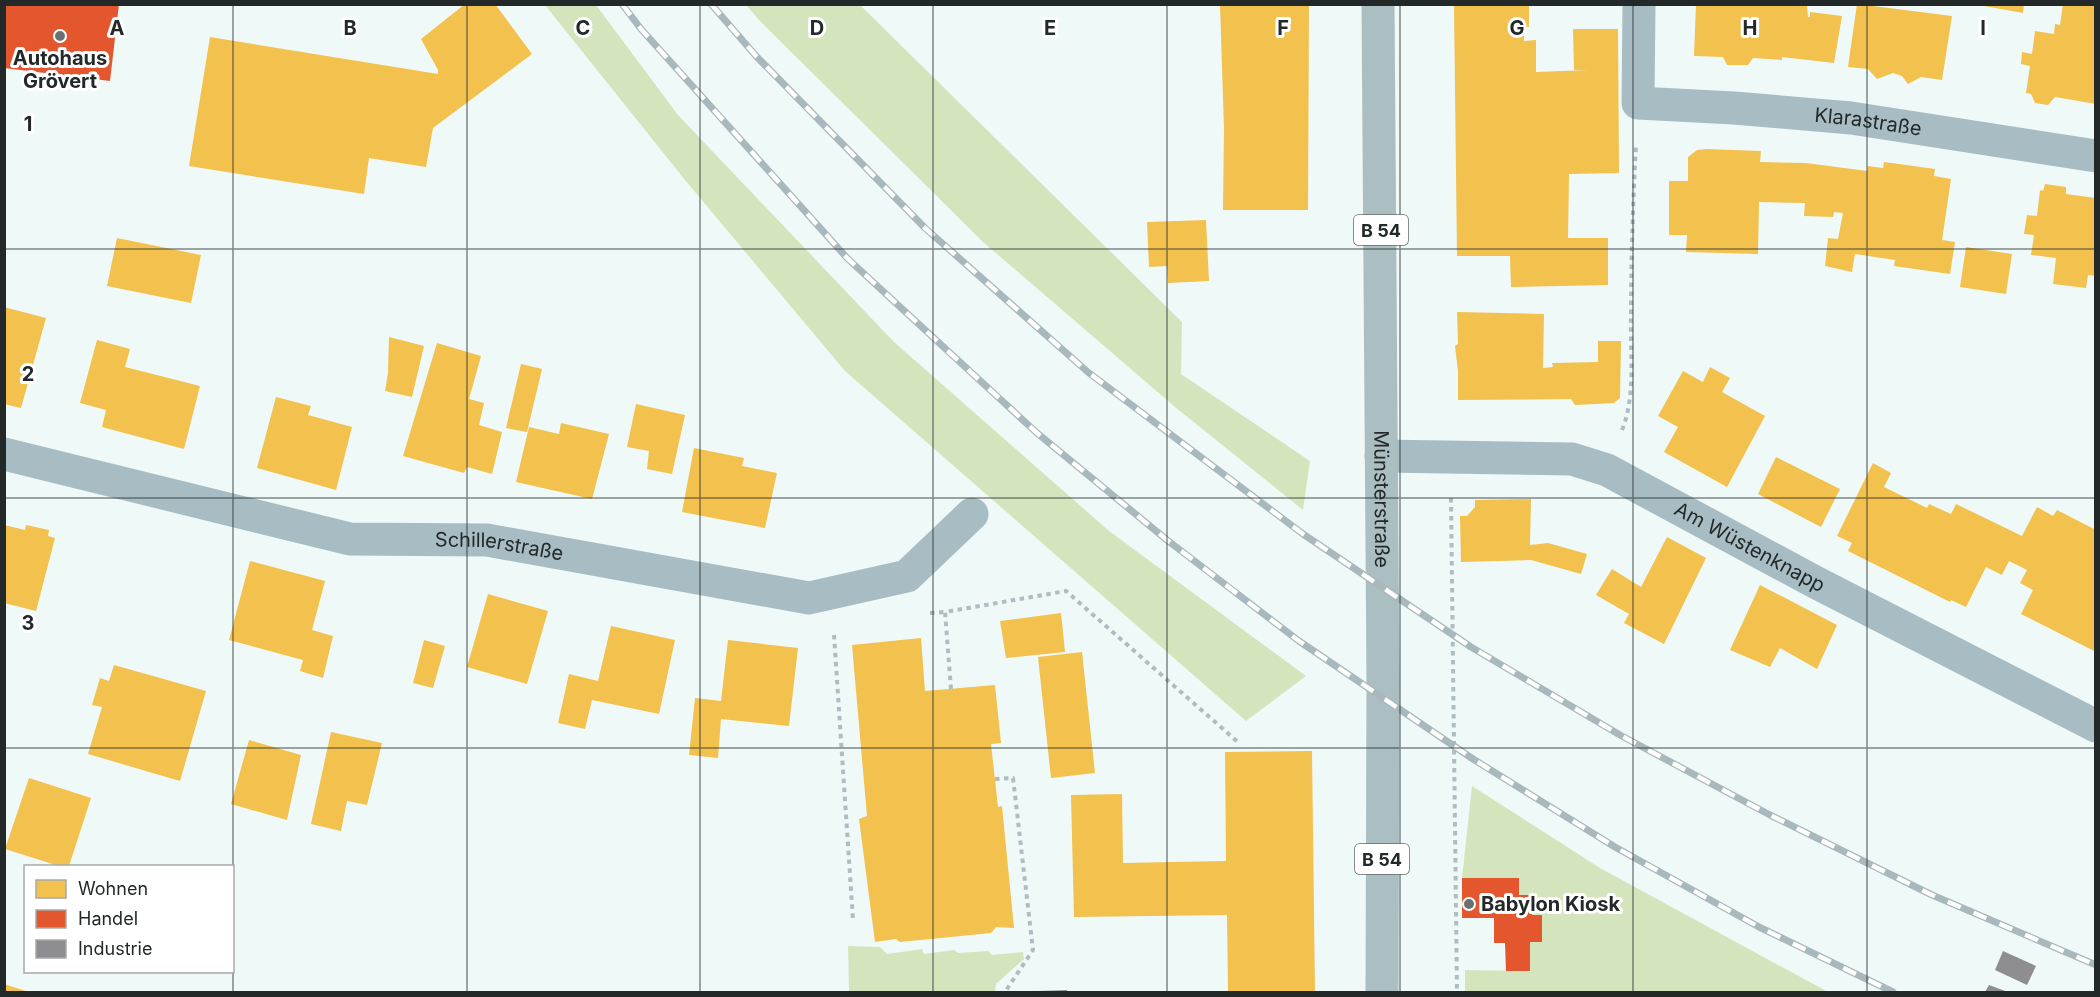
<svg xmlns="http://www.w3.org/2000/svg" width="2100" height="997" viewBox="0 0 2100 997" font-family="Inter,sans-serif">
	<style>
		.green { fill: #d4e5be }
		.homes { fill: #f2c14e }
		.shops { fill: #e4572e }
		.industry { fill: #8d8d92 }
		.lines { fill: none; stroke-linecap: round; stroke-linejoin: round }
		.path { stroke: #aebdc1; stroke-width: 4; stroke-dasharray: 4.5 4.5; stroke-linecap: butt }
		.minor { stroke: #a8bdc3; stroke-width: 33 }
		.primary { stroke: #abbec2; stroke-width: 33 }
		.rail-casing { stroke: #a9b8bc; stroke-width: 7 }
		.rail { stroke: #fff; stroke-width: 4.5; stroke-dasharray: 14; stroke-linecap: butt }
		.grid { fill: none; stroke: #232929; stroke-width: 1.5; stroke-opacity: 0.55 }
		.poi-dot { fill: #6a7271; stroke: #fff; stroke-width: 2 }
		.labels { text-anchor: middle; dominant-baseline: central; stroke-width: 6; stroke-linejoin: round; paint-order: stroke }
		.shield { fill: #fff; stroke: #656969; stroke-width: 1.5 }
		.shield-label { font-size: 18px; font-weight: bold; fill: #232929 }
		.poi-label { font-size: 20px; font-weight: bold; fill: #232929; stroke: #fff }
		.street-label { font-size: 20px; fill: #232929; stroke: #fff }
		.grid-label { font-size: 20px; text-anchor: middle; font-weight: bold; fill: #232929; stroke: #fff; stroke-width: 6; stroke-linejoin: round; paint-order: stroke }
	</style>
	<rect width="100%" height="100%" fill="#eff9f8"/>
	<!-- green -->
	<g class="green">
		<path d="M545,5H596L678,115L894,342L1109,531L1306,676L1246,721L845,371L685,180Z"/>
		<path d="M746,5H860L1182,322L1181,374L1310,461L1303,510L1175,407L983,242L760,21Z"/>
		<path d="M1472,786L1600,868L1828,992H1465V970L1530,971V942H1542V916L1532,915L1531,895H1519V878H1462Z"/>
		<path d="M848,946L880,947L887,954L922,949L924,954L954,950L958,953L988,951L992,955L1023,952L1024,959L996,984L995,992H849Z"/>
	</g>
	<!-- homes -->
	<g class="homes">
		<path d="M465,4H495L532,54L433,128L426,167L369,158L364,194L189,166L210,37L438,74V70L421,39Z"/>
		<path d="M1220,4H1309L1308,210H1223L1224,129Z"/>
		<path d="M1454,4H1529V27H1524V41L1536,40V72L1589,70H1574L1573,29H1618L1619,173L1569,174L1568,238H1608V285L1511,287L1510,256H1457Z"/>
		<path d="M1696,4L1807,6L1808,17H1810V12L1842,16L1834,63L1782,57V60L1753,58L1748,65H1727L1723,57L1694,56Z"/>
		<path d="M1857,4L1952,16L1942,80L1921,77L1908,84L1902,76L1893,73L1877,79L1868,69L1848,67Z"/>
		<path d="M1973,4H2024L2023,13Z"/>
		<path d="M2063,4H2096V104L2055,97L2048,105L2035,103L2031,94L2026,93L2030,66L2021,64L2022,52L2032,54L2035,31L2054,34L2055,24L2060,25Z"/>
		<path d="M1706,149L1761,151L1760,162L1806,163L1867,171L1868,166L1883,168L1884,162L1935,169L1934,176L1951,179L1942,240L1955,242L1950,274L1894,266L1895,260L1855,254L1852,272L1825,266L1828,238L1838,239L1843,213L1834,212L1833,217L1804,216L1805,203L1759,202L1758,254L1686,252L1687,235H1669V181H1688V157L1697,150Z"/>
		<path d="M2045,184L2066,187V194L2096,198V276L2088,275L2086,288L2053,284L2056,258L2031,255L2034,235L2024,234L2027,215L2037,216L2040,190L2043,191Z"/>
		<path d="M1206,220L1209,281L1168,283L1167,266L1149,267L1147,222Z"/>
		<path d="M117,238L201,255L191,303L107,286Z"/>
		<path d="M1966,247L2012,254L2006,294L1960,287Z"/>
		<path d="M4,307L46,318L21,408L4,404Z"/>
		<path d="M1457,312L1544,314L1543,368L1553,367L1552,363L1598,362V341H1621L1620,398L1614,403L1575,405L1571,399L1458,400V371L1455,346L1458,344Z"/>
		<path d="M389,337L424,346L412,397L385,391L388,373Z"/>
		<path d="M97,340L130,349L125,367L200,386L184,449L102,427L106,410L80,403Z"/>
		<path d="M437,343L481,356L469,399L484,403L479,425L502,432L492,474L467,467L464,473L403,456Z"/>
		<path d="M521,364L542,369L527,432L506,428Z"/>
		<path d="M1710,367L1730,378L1722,392L1765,416L1727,487L1664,452L1678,427L1658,416L1683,371L1703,382Z"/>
		<path d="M276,397L311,406L308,415L352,427L336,490L257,468Z"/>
		<path d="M636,404L685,415L672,474L647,469L649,451L627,447Z"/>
		<path d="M561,423L609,434L592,499L516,482L529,427L559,434Z"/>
		<path d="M694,448L744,458L742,466L777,473L765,528L682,512Z"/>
		<path d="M1776,457L1840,489L1821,527L1758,494Z"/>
		<path d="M1873,463L1891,473L1884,487L1927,508L1929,504L1951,514L1956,504L2022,536L2037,507L2053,516L2057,510L2096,530V652L2021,614L2033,590L2020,583L2027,570L2009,561L2002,575L1986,567L1966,607L1951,600L1950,602L1848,551L1852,543L1837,536Z"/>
		<path d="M1531,499L1530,545L1548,543L1587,554L1581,574L1531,560L1461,562L1460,516H1467L1475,507V500Z"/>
		<path d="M4,525L25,530L26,525L49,530L48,536L55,538L36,611L4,603Z"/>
		<path d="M1667,537L1706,558L1664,644L1624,623L1629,614L1596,595L1612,569L1641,587Z"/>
		<path d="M250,561L325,581L312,630L333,636L323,678L300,671L303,660L229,640Z"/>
		<path d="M1760,585L1837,625L1817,669L1780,648L1770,667L1730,650Z"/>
		<path d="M488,594L548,611L527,684L467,667Z"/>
		<path d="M1061,613L1065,652L1006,658L1000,621Z"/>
		<path d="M611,626L675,640L659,714L592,700L585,729L558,723L569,674L598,681Z"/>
		<path d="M921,638L925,691L995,685L1001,743L991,744L998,807L1002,806L1014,928L996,927L991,933L900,942L896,939L875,942L859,819L867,816L852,645Z"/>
		<path d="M424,640L445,646L433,688L413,683Z"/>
		<path d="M728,640L798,648L789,726L721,719L718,758L689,755L695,698L721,701Z"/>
		<path d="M1082,652L1095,773L1051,778L1038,657Z"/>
		<path d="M114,665L206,691L180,781L88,754L102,707L92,705L100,678L109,681Z"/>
		<path d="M331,732L382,743L367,805L347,801L341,831L311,824Z"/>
		<path d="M249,740L301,755L287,820L231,804Z"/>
		<path d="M1312,751L1315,992H1228L1227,915L1074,917L1071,795L1122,794L1123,863L1226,861L1225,752Z"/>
		<path d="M29,778L91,798L69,866H59L5,849Z"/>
		<path d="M4,984L29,992H4Z"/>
	</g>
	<!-- shops -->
	<g class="shops">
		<path d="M4,4H119L110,81L4,68Z"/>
		<path d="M1462,878H1519V895H1531L1532,915H1542V942H1530V971H1506L1505,943H1494V918H1462Z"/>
	</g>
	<!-- industry -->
	<g class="industry">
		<path d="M2003,951L2036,966L2027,985L1995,970Z"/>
		<path d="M1989,985L2008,992H1985Z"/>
		<path d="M1067,990V992H1038V991Z"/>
	</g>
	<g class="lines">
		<!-- path -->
		<g class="path">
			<path d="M1622,430C1636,396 1630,352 1631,316C1631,259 1633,202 1636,145"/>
			<path d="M1451,498L1457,992"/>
			<path d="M930,613L945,612"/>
			<path d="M834,635L853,920"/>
			<path d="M951,689L945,612L1066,591L1239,743"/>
			<path d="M995,779L1013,778L1033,950L1005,992"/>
		</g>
		<!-- minor -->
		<g class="minor">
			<path id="s1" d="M1639,4L1638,103L1734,108L1851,118L2096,156"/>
			<path id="s2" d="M4,454L350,539L487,540L809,598L907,576L972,514"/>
			<path id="s3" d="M1381,456L1572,459L1607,470L1815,582L2096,726"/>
		</g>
		<!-- primary -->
		<path class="primary" id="s4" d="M1378,4L1383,682L1382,992"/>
		<!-- rail casing -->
		<g class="rail-casing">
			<g id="rail">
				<path d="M622,4L641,29L848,259L1037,433L1167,540L1299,641L1473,759L1615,847L1759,927L1893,992"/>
				<path d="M711,4L756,56L925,228L1089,373L1303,534L1471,647L1620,735L1770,815L1932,895L2096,965"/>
			</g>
		</g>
		<!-- rail -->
		<use href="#rail" class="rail"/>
	</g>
	<!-- grid -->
	<path class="grid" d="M233,4V992M467,4V992M700,4V992M933,4V992M1167,4V992M1400,4V992M1633,4V992M1867,4V992M4,249H2096M4,498H2096M4,748H2096"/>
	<!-- markers -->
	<g class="poi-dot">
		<circle cx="60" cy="36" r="6"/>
		<circle cx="1469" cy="904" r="6"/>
	</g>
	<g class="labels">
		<!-- shield labels -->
		<g class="shield">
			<rect x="1354" y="215" width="54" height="30" rx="4.5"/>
			<rect x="1355" y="844" width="54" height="30" rx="4.5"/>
		</g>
		<g class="shield-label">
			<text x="1381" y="230">B 54</text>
			<text x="1382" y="859">B 54</text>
		</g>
		<!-- poi labels -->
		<g class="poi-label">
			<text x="60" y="58">Autohaus<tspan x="60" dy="23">Grövert</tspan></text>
			<text x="1481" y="904" text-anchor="start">Babylon Kiosk</text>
		</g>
		<!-- street labels -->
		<g class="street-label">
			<text stroke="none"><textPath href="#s1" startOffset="330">Klarastraße</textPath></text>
			<text stroke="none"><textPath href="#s4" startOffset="495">Münsterstraße</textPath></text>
			<text stroke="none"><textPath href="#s3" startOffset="390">Am Wüstenknapp</textPath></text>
			<text stroke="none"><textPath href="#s2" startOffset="506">Schillerstraße</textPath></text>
		</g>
	</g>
	<g class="grid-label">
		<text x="117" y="35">A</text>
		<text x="350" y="35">B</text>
		<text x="583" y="35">C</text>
		<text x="817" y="35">D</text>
		<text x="1050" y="35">E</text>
		<text x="1283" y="35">F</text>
		<text x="1517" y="35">G</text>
		<text x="1750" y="35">H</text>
		<text x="1983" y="35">I</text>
		<text x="28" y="131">1</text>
		<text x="28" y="381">2</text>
		<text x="28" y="630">3</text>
	</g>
	<!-- border -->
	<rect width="2100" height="997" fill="none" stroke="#232929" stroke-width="12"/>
	<!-- legend -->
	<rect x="24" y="865" width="210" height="108" fill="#ffffff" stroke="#a7a9a9" stroke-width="1.5"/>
	<rect x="36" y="880" width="30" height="18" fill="#f2c14e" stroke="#a7a9a9" stroke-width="1.5"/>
	<text x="78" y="895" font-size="18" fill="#232929">Wohnen</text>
	<rect x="36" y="910" width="30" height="18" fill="#e4572e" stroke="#a7a9a9" stroke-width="1.5"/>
	<text x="78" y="925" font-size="18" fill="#232929">Handel</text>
	<rect x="36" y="940" width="30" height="18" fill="#8d8d92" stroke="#a7a9a9" stroke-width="1.5"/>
	<text x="78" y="955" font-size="18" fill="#232929">Industrie</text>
</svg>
